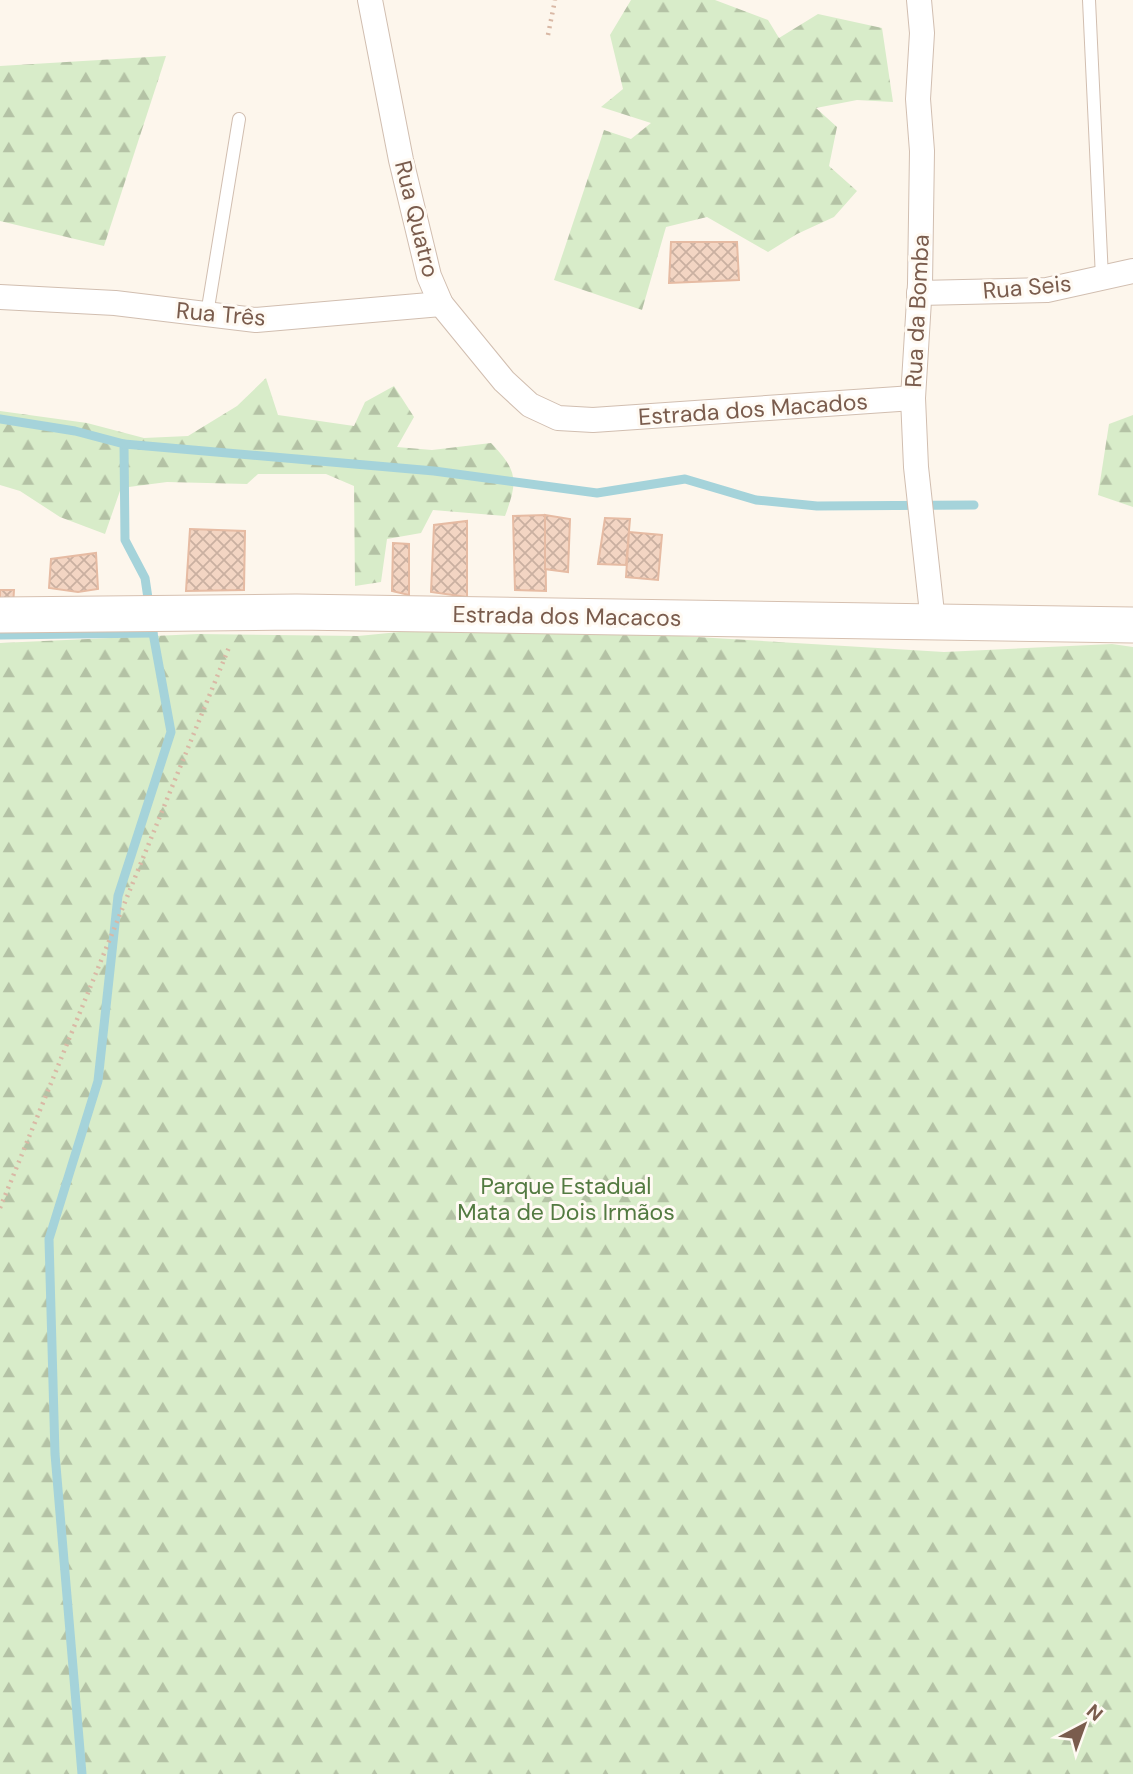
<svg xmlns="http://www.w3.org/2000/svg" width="1133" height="1774" viewBox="0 0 1133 1774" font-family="'DM Sans',sans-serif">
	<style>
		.forest { fill: url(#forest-firs) }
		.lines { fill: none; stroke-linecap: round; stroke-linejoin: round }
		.stream { stroke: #a5d3da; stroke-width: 9 }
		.building { fill: url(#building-cross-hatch); stroke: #e6bba3; stroke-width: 2 }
		.service-casing { stroke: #d1beb0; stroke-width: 14 }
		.minor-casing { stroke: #d1beb0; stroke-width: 26 }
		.secondary-casing { stroke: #d6c0b0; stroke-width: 37 }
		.path { stroke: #d9b8a5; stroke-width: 4.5; stroke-dasharray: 2 5; stroke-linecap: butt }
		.service { stroke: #fff; stroke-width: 12 }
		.minor { stroke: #fff; stroke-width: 24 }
		.secondary { stroke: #fff; stroke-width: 35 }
		.labels { text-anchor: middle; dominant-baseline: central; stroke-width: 6; stroke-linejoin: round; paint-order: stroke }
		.street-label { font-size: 23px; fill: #7a5c4d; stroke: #fffaf3 }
		.park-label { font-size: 23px; fill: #537a41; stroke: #fffaf3 }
	</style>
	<defs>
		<pattern id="forest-firs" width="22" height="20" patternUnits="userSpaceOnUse" patternTransform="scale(1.75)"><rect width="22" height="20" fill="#d8ecc9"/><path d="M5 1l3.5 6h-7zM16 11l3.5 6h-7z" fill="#b4c2a5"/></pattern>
		<pattern id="building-cross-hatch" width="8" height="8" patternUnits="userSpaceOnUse" patternTransform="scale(1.75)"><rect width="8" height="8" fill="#f3d5c3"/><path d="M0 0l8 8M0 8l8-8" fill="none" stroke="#cab0a1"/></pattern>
	</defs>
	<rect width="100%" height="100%" fill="#fdf6ec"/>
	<!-- forest -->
	<g class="forest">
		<path d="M631,0H715L768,20L779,38L818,14L882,28L893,102L857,100L816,108L837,127L829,166L857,191L834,217L797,234L768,252L707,217L666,227L642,310L554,280L604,130L631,139L651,123L601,107L623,89L610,35Z"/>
		<path d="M166,56L104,246L0,221V66Z"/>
		<path d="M266,378L278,415L354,426L365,402L394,386L414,417L397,447L432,450L491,443C518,471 518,481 505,516L433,510L421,533L387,539L381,582L355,586L354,486L326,474H258L247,484L167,482L121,488L105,534L60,517L20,491L0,485V411L87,423L144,438L188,436L237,406Z"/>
		<path d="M1133,415V507L1098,495L1109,424Z"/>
		<path d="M481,624L944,652L1112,644L1133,647V1774H0V643L198,634L358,636Z"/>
	</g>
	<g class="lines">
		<!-- stream -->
		<g class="stream">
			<path d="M0,419L75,431L124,444L125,540L145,578L149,605"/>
			<path d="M124,444L434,471L597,493L685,479L756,500L817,506L974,505"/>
			<path d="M0,635L153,633"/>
			<path d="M82,1774L55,1454L49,1239L98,1081L118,896L171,732L151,622"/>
		</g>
	</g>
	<!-- building -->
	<g class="building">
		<path d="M671,242H737L739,280L669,283Z"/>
		<path d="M545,515L546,591L515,590L513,516Z"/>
		<path d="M545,515L570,519L568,572L545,569Z"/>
		<path d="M605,518L630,519L626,565L598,564Z"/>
		<path d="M467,521V597L431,592L434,525Z"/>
		<path d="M190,529L245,531L244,590L186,591Z"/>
		<path d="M629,532L662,535L658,580L626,577Z"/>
		<path d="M393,543L409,544V595L392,591Z"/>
		<path d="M96,553L98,589L78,592L49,588L51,559Z"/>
		<path d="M0,590H14L13,606L0,605Z"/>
	</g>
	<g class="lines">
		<!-- service casing -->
		<g class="service-casing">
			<g id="service">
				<path d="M1089,0L1102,278"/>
				<path d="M207,314L239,119"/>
			</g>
		</g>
		<!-- minor casing -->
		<g class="minor-casing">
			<g id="minor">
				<path d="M370,0L401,160L429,276L441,304L504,381L530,405L558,418L593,420L913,398"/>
				<path d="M919,0L922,33L918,99L922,151L920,284L913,398L916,467L933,622"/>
				<path d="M919,293L1047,290L1133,271"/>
				<path d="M0,297L115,303L256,320L441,304"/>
			</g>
		</g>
		<!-- secondary casing -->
		<g class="secondary-casing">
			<path id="secondary" d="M0,615L296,612L1133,625"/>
		</g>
		<!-- path -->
		<g class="path">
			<path d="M548,35L555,0"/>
			<path d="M0,1208L230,645"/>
		</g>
		<!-- service -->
		<use href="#service" class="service"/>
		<!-- minor -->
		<use href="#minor" class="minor"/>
		<!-- secondary -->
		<use href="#secondary" class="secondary"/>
	</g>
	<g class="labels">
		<!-- street labels -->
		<g class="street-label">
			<text transform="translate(417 219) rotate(76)">Rua Quatro</text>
			<text transform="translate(1027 287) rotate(-5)">Rua Seis</text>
			<text transform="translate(917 311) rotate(-87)">Rua da Bomba</text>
			<text transform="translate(221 314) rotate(5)">Rua Três</text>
			<text transform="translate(753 409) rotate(-4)">Estrada dos Macados</text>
			<text transform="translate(567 616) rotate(1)">Estrada dos Macacos</text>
		</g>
		<!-- park labels -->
		<g class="park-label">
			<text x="566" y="1186">Parque Estadual<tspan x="566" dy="26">Mata de Dois Irmãos</tspan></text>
		</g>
	</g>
	<!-- north arrow -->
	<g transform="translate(1084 1725) rotate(41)" stroke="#fffaf3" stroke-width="5" paint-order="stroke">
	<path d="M0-5L12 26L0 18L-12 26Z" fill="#7a5c4d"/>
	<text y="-10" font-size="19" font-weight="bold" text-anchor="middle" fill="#7a5c4d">N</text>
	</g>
</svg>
